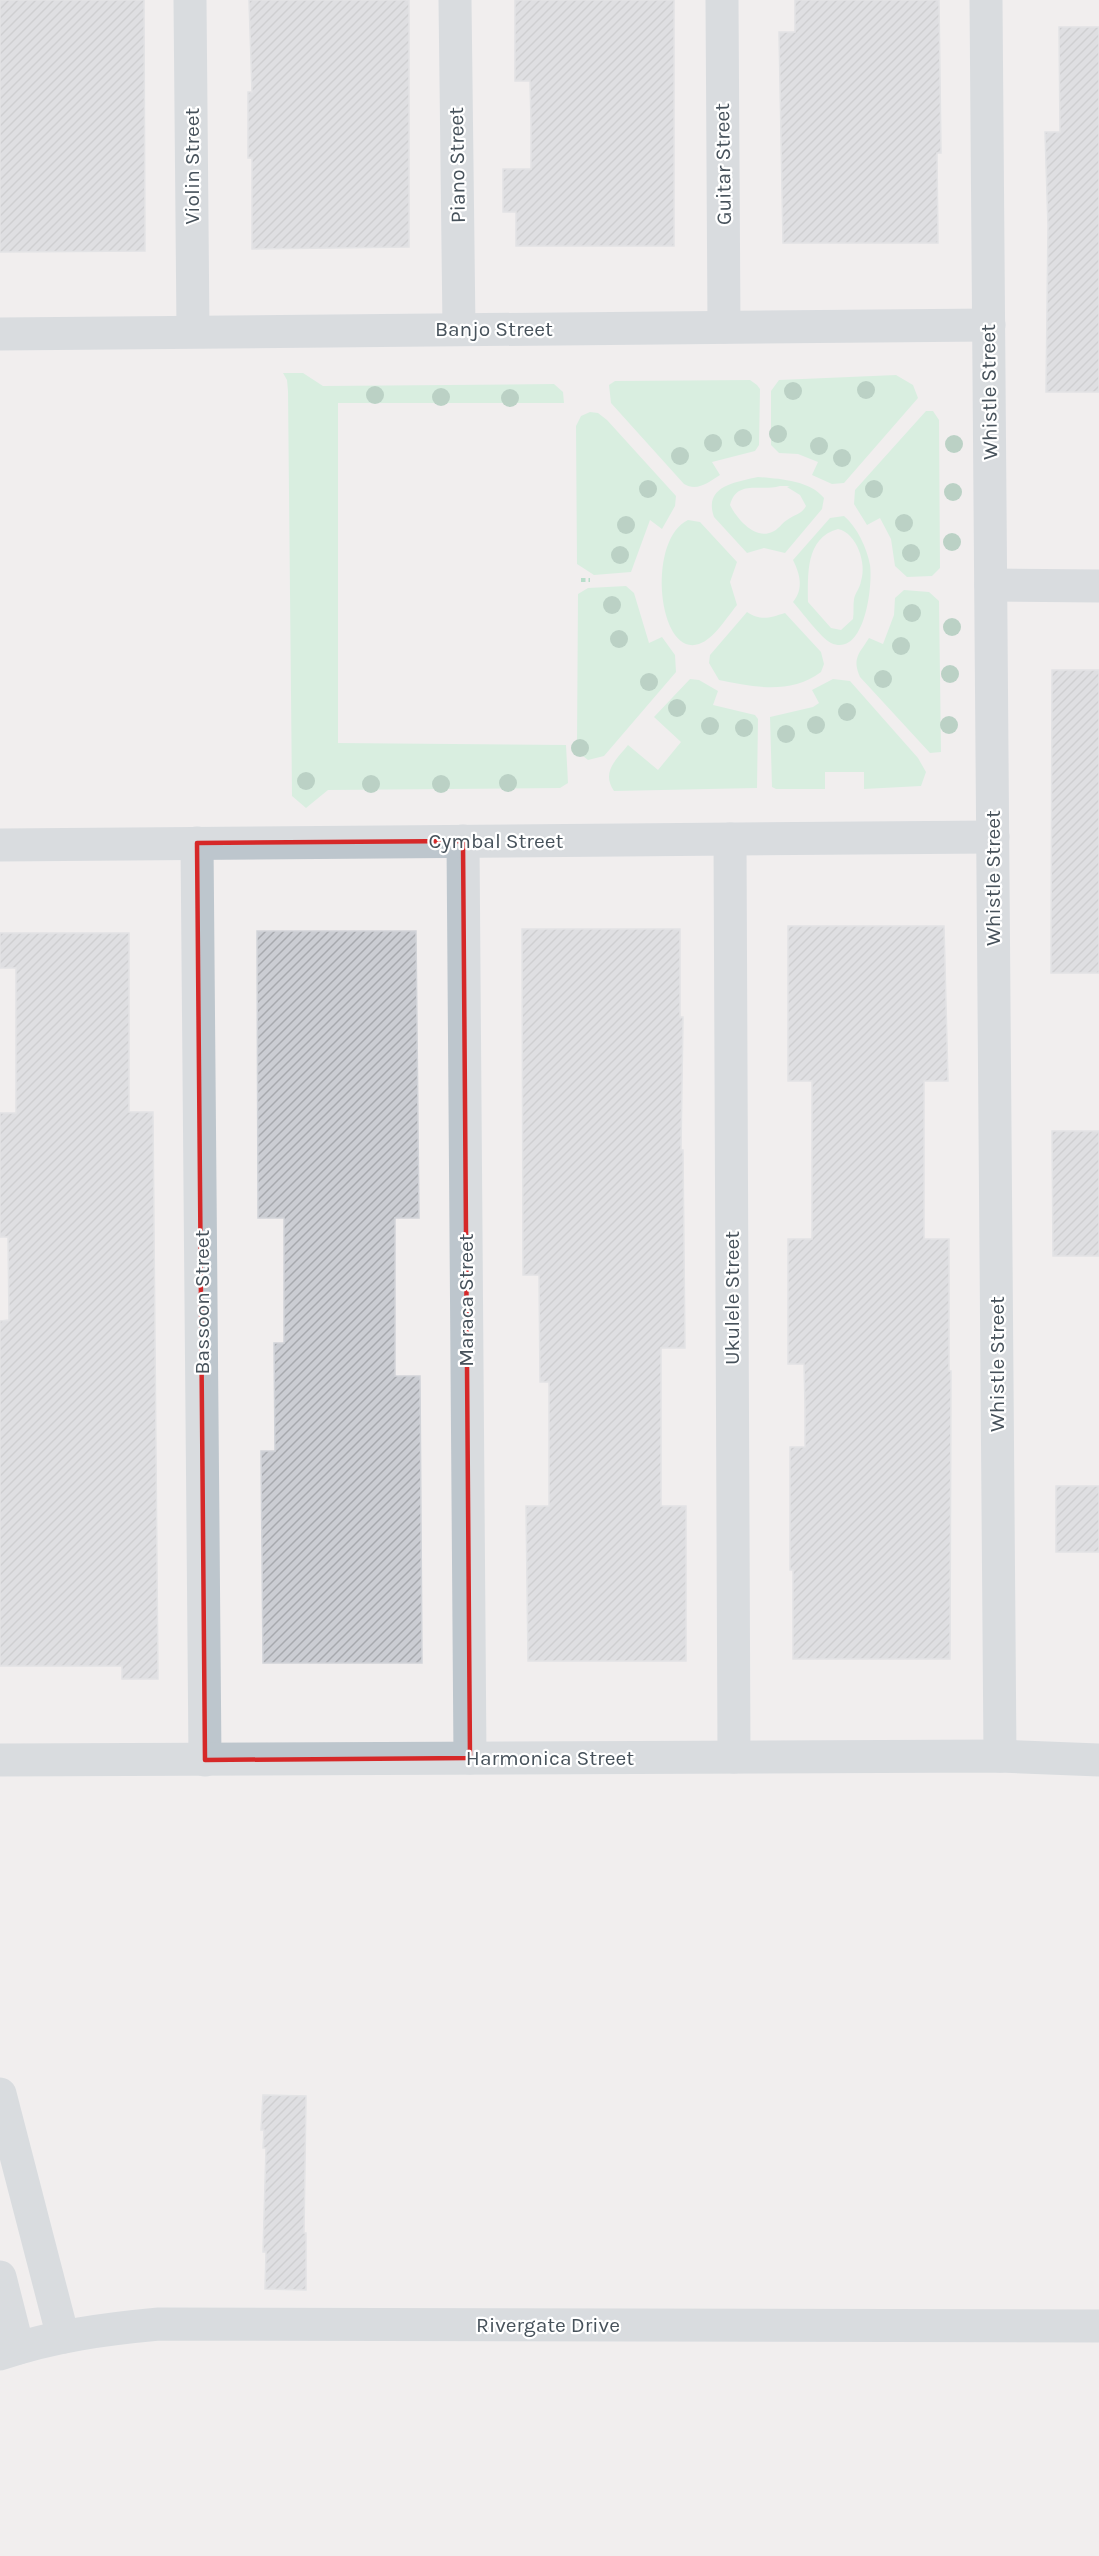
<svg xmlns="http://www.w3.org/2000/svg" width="1099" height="2556" viewBox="0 0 1099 2556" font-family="Karla,sans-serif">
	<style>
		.grass { fill: #bdedcf; fill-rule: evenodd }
		.building { fill: url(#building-hatch); stroke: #d2d4d9; stroke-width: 1.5 }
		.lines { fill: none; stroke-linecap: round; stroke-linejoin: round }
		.path { stroke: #76ca9f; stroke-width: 4; stroke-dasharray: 4.5 3; stroke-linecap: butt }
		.minor { stroke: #bdc6cd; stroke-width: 33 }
		.tree { fill: #7aae93 }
		.marked { fill: none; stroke: #d62828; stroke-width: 4.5; stroke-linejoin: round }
		.labels { text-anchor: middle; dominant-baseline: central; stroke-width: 4.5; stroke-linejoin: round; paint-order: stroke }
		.street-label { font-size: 21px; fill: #47525b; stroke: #fff }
	</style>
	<defs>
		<pattern id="building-hatch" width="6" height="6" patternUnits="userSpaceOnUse" patternTransform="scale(1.5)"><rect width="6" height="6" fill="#cbcdd3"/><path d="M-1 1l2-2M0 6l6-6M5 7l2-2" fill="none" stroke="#a7a9ae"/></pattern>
	</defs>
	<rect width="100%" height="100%" fill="#f1eeee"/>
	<!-- grass -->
	<g class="grass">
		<path d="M283,373H303L323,386L554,384L563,392L564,403H338V743L566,745L568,783L560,788L328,790L306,808L292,796L288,391L287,380Z"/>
		<path d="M896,375L913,385L918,398L844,483L832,484L812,475L818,462L798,454L779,453L771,445V391L779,380Z"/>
		<path d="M750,380L757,385L760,389L759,445L755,451L712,462L720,475C709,482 697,492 684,484L611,403L609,385L615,381Z"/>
		<path d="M926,411H933L939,420L940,568L932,576L907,577L895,566L891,539L880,518L867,525L854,504L855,490Z"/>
		<path d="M590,412L598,413L607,420L676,496L675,506L662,529L650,520L631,572L594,575L577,564L576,426L581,416Z"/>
		<path d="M758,477C779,479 809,480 824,498L822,509L785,553L764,548L747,553L714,517C703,486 736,482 758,477ZM780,486H790L787,487L800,495L806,506C801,515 795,514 787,520C782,523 778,530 772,532C755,540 737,519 730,505C737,479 760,492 780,486Z"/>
		<path d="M844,516C857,527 867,548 870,565C873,585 865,658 831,643C821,638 802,612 793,602C804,589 800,574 793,560L830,518ZM838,529C857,533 867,564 861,581C860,588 855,593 854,599C853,606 854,612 853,619L841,630L831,628L808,602C808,575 805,538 838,529Z"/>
		<path d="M688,520L700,522L737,562L730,582L737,605C727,617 714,639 699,644C658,658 646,540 688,520Z"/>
		<path d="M626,586L634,593L649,643L662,637L675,655L676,672L604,756L588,760L583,756L577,741L578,594L588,588Z"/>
		<path d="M904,590L929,592L939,601L941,752L930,753L860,677C852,658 859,654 869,638L883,644L894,615L895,598Z"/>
		<path d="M747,612C761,621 769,618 785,613L821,652L824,664L821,672C790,695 753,687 719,680L709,663L710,655Z"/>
		<path d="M690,679L699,680L718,691L713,705L755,715L758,719L757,788L614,791C601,772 616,760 628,745L658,770L681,742L654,717Z"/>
		<path d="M833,679L850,681L918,758L926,772L921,786L864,789V772H825V789H776L772,787L770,717L813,707L819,703L812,690Z"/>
	</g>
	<!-- building -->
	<g class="building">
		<path d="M0,0H144L145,251L0,252Z"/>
		<path d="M249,0H409V247L252,249V158H248V92H252Z"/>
		<path d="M515,0H674V246H516V212H503V169H531V123L530,81H515Z"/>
		<path d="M795,0H939L941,153H937L938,243H783L779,32H795Z"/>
		<path d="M1059,27H1099V392H1046L1048,226L1045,132H1060Z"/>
		<path d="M1052,670H1099V973H1051Z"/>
		<path d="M788,926H944L948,1081H924V1239H949V1371H951L950,1659H793V1570H790V1447H805V1406L804,1364H788V1239H812V1081H788Z"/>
		<path d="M522,929H680V1017H683L681,1150H683L685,1348H661V1506H686V1661H528L526,1506H549V1382H540L539,1275H523Z"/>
		<path d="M257,931H416L419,1218H395V1376H420L422,1663H263L261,1451H275L274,1343H284V1218H258Z"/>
		<path d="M0,933H129V1112H153L158,1679H122V1666H0V1321L9,1320L8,1237H0V1113H16V968H0Z"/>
		<path d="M1052,1131H1099V1256H1053Z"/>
		<rect x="1056" y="1486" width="43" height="66"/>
		<path d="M263,2095L306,2096L304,2233H306V2290L265,2289L266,2252H263L266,2148H263L264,2130H261Z"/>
	</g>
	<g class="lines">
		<!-- path -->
		<path class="path" d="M581,580H590"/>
		<!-- minor -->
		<g class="minor">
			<path d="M190,0L193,331"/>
			<path d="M455,0L459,329"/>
			<path d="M722,0L724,327"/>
			<path d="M986,0L1000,1756"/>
			<path d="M0,334L989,325"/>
			<path d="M991,585L1099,586"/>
			<path d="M730,839L734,1757"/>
			<path d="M463,841L470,1758"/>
			<path d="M197,843L205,1760"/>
			<path d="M0,845L993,837"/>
			<path d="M0,1760L1000,1756L1099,1760"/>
			<path d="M0,2094L63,2337"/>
			<path d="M0,2277L18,2348"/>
			<path d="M0,2354C52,2336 105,2329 159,2324L1099,2326"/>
		</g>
	</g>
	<!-- trees -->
	<g class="tree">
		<circle cx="866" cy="390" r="9"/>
		<circle cx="793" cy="391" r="9"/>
		<circle cx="375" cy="395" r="9"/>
		<circle cx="441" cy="397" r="9"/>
		<circle cx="510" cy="398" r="9"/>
		<circle cx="778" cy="434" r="9"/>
		<circle cx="743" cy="438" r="9"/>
		<circle cx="713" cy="443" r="9"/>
		<circle cx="954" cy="444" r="9"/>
		<circle cx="819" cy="446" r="9"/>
		<circle cx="680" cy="456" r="9"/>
		<circle cx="842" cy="458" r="9"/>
		<circle cx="648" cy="489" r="9"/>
		<circle cx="874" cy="489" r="9"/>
		<circle cx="953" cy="492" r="9"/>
		<circle cx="904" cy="523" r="9"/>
		<circle cx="626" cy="525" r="9"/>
		<circle cx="952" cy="542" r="9"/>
		<circle cx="911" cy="553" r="9"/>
		<circle cx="620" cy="555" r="9"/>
		<circle cx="612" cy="605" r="9"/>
		<circle cx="912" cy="613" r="9"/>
		<circle cx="952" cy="627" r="9"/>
		<circle cx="619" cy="639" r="9"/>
		<circle cx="901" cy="646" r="9"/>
		<circle cx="950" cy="674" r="9"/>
		<circle cx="883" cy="679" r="9"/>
		<circle cx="649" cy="682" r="9"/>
		<circle cx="677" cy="708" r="9"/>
		<circle cx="847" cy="712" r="9"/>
		<circle cx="816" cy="725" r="9"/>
		<circle cx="949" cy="725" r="9"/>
		<circle cx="710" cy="726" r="9"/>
		<circle cx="744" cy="728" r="9"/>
		<circle cx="786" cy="734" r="9"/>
		<circle cx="580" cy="748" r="9"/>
		<circle cx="306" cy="781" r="9"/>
		<circle cx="508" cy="783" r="9"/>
		<circle cx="371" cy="784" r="9"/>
		<circle cx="441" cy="784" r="9"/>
	</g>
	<!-- marked area -->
	<path d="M0 0H1099V2556H0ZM463,841L470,1758L205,1760L197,843Z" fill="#f1eeee" fill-opacity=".55" fill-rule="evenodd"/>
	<path class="marked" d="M463,841L470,1758L205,1760L197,843Z"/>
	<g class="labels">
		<!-- street labels -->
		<g class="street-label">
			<text transform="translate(723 164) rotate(-91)">Guitar Street</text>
			<text transform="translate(457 165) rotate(-91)">Piano Street</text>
			<text transform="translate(192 166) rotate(-90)">Violin Street</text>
			<text x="494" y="329">Banjo Street</text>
			<text transform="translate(989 392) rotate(-91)">Whistle Street</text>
			<text x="496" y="841">Cymbal Street</text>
			<text transform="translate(993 878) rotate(-90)">Whistle Street</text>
			<text transform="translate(732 1298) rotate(-90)">Ukulele Street</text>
			<text transform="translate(466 1300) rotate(-90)">Maraca Street</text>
			<text transform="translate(202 1302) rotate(-90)">Bassoon Street</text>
			<text transform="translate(997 1364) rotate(-90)">Whistle Street</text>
			<text x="550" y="1758">Harmonica Street</text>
			<text x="548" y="2325">Rivergate Drive</text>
		</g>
	</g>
</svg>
